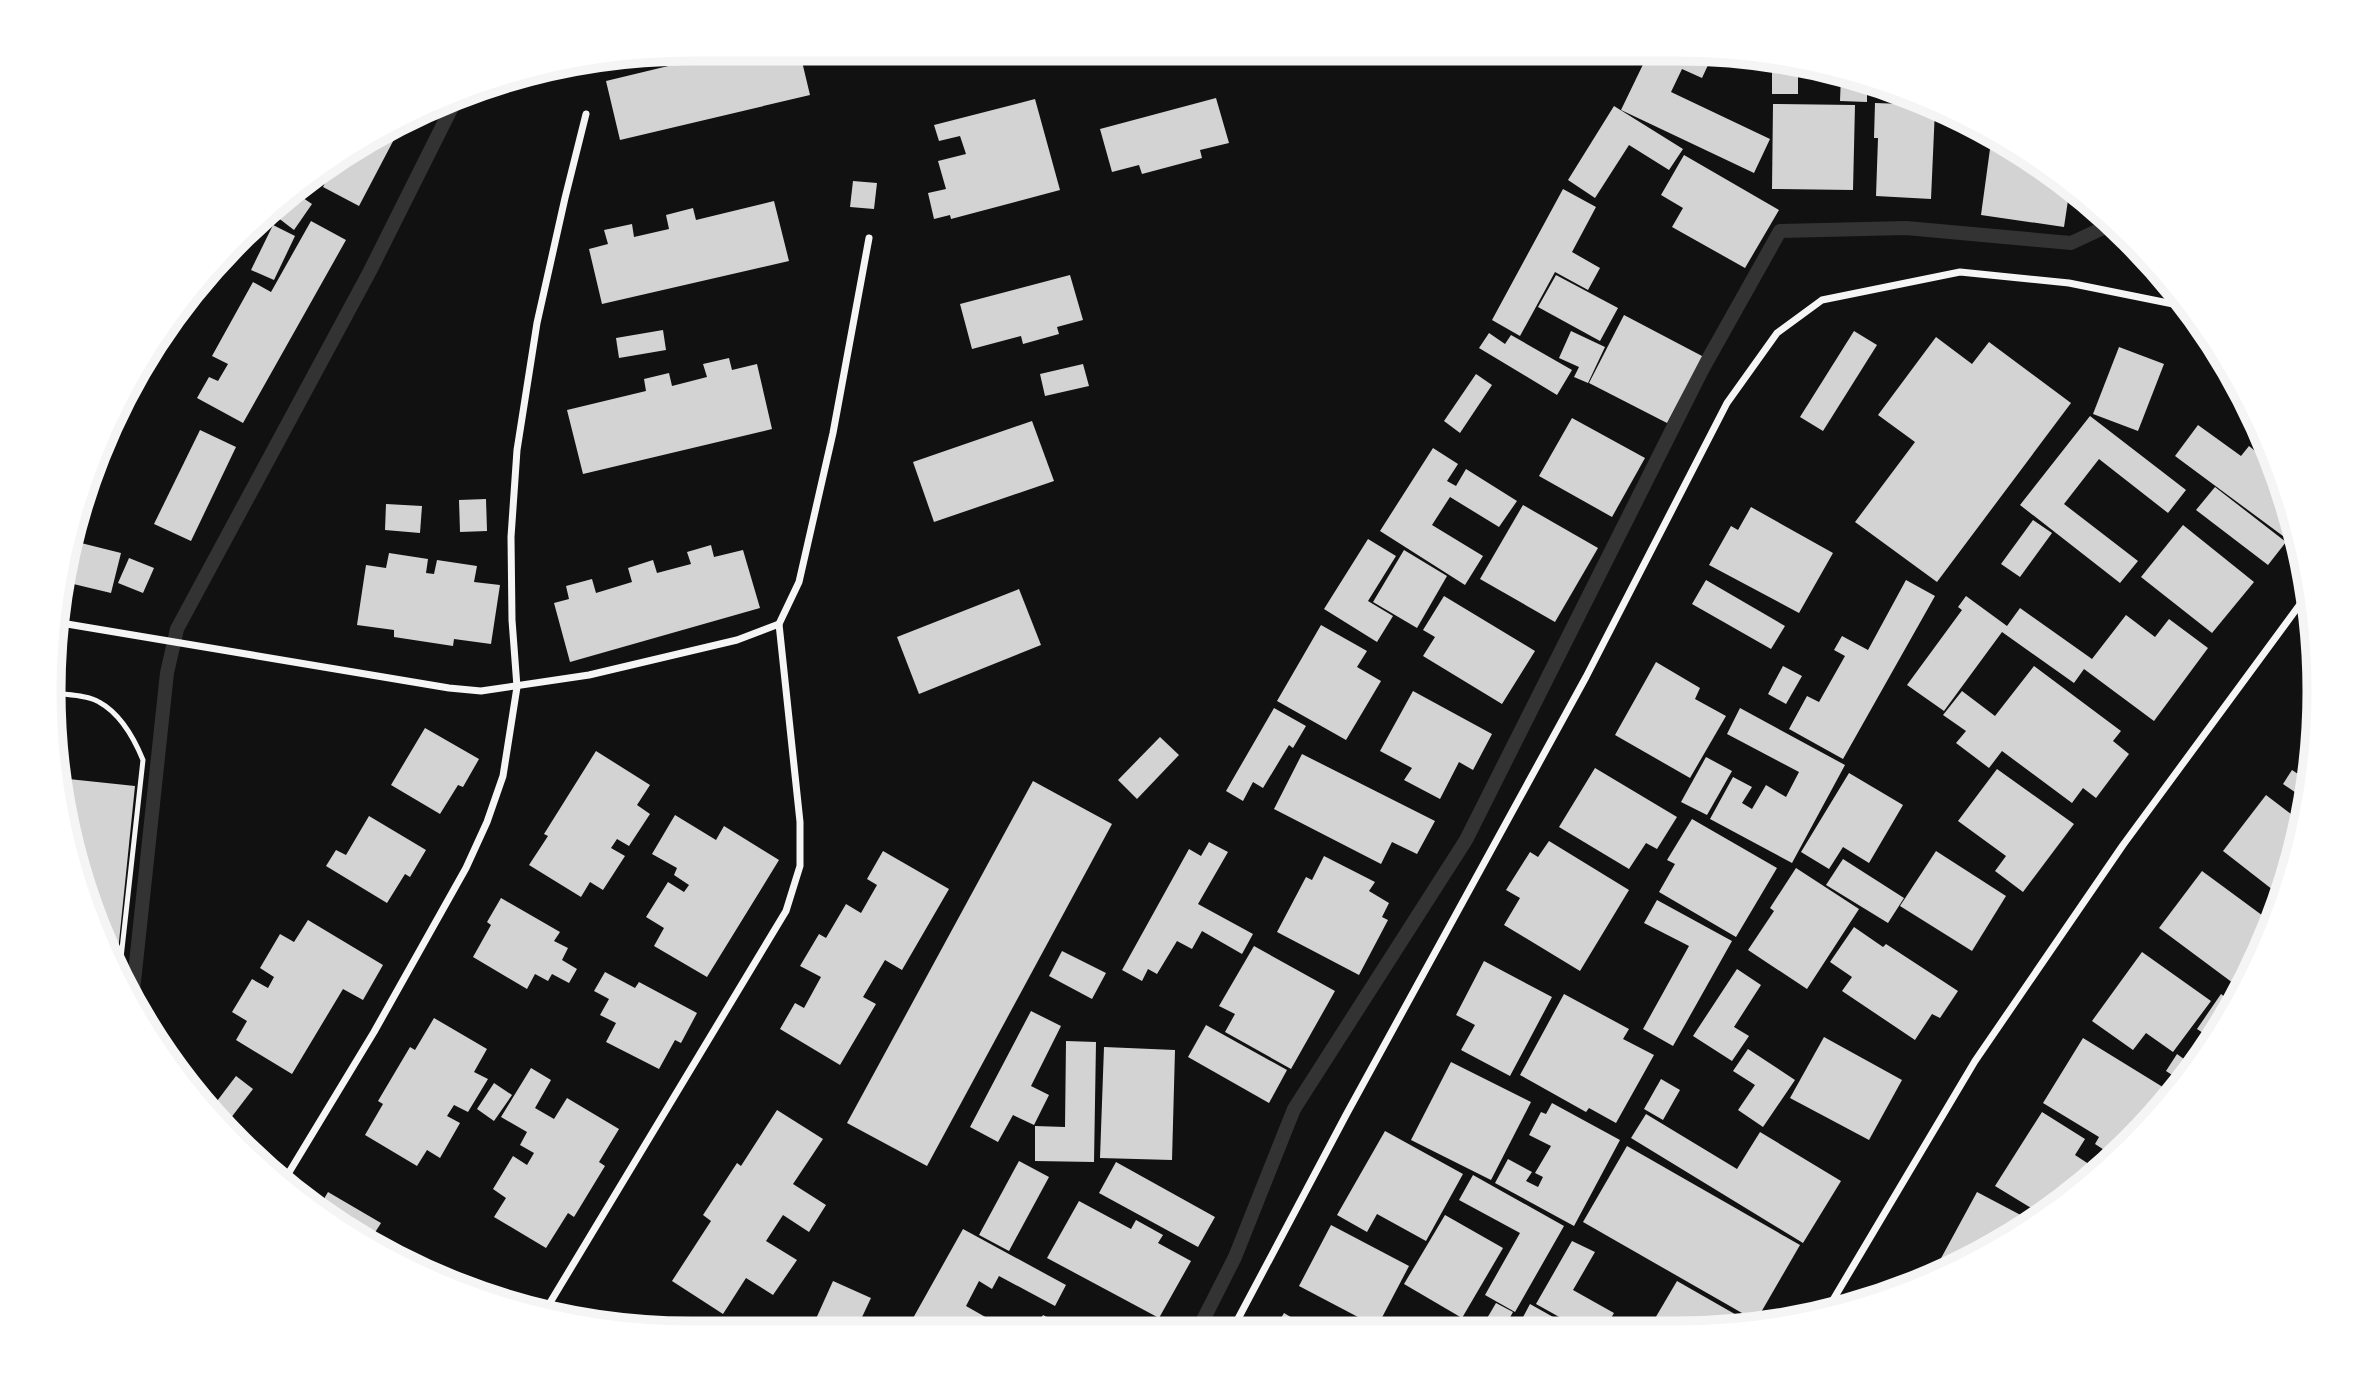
<svg xmlns="http://www.w3.org/2000/svg" width="2368" height="1382" viewBox="0 0 2368 1382" font-family="Figtree,sans-serif">
	<style>
		.lines { fill: none; stroke-linecap: round; stroke-linejoin: round }
		.stream { stroke: #333; stroke-width: 14 }
		.building { fill: #d3d3d3 }
		.service { stroke: #f5f5f5; stroke-width: 5 }
		.minor { stroke: #f5f5f5; stroke-width: 7 }
		.rim { fill: none; stroke: #f5f5f5; stroke-width: 9 }
	</style>
	<rect width="100%" height="100%" fill="#111"/>
	<g class="lines">
		<!-- stream -->
		<g class="stream">
			<path d="M133,991L167,673L177,629L370,271L456,99"/>
			<path d="M1197,1332L1235,1257L1294,1109L1466,840L1702,370L1780,231L1906,228L2071,243L2114,223"/>
		</g>
	</g>
	<!-- building -->
	<g class="building">
		<path d="M691,49H799L810,95L620,140L606,81L689,61L687,50Z"/>
		<path d="M1650,50H1715L1702,78L1682,69L1671,92L1770,139L1754,173L1621,110Z"/>
		<path d="M1772,61L1798,66V94H1772Z"/>
		<path d="M1841,75L1883,83L1892,87V96L1878,95V86H1867V102L1840,101Z"/>
		<path d="M1903,93L1935,109L1931,199L1876,196L1878,138H1874L1875,103L1903,104Z"/>
		<path d="M1216,98L1229,143L1200,150L1202,158L1142,174L1139,165L1112,172L1100,129Z"/>
		<path d="M1035,99L1060,190L951,219L950,215L934,219L928,193L946,189L938,161L966,154L960,136L939,141L934,125Z"/>
		<path d="M1773,104L1855,105L1853,190L1772,189Z"/>
		<path d="M1614,106L1683,149L1669,170L1629,145L1595,198L1568,180Z"/>
		<path d="M400,128L359,206L323,187L335,163Z"/>
		<path d="M2015,148L2033,157L2070,187L2064,227L1981,215L1990,149L2015,153Z"/>
		<path d="M1684,155L1779,210L1745,268L1672,227L1683,208L1661,195Z"/>
		<path d="M853,181L877,183L874,209L850,207Z"/>
		<path d="M1563,189L1596,207L1572,252L1600,268L1588,290L1555,272L1520,336L1492,320Z"/>
		<path d="M294,192L312,204L294,230L277,217Z"/>
		<path d="M774,201L789,261L602,304L589,249L608,244L604,230L632,224L634,237L669,229L666,215L693,208L696,220Z"/>
		<path d="M311,221L346,240L243,423L197,398L209,377L218,381L228,364L212,356L253,282L271,292Z"/>
		<path d="M273,225L295,236L274,280L251,270Z"/>
		<path d="M1070,275L1083,320L1057,327L1059,334L1023,344L1021,336L972,349L960,304Z"/>
		<path d="M1556,275L1618,308L1600,341L1538,307Z"/>
		<path d="M1624,315L1702,356L1667,423L1589,383Z"/>
		<path d="M663,330L666,350L619,358L616,338Z"/>
		<path d="M1571,331L1605,347L1588,383L1574,377L1579,367L1559,358Z"/>
		<path d="M1854,331L1877,345L1823,431L1800,417Z"/>
		<path d="M1489,333L1505,344L1511,335L1572,370L1557,395L1479,348Z"/>
		<path d="M1936,337L1972,364L1989,342L2071,403L1937,582L1855,522L1915,442L1878,415Z"/>
		<path d="M2119,347L2164,364L2138,431L2093,414Z"/>
		<path d="M729,358L732,370L757,364L772,429L583,474L567,410L646,391L644,379L669,373L672,386L707,377L703,364Z"/>
		<path d="M1083,364L1089,386L1045,396L1040,374Z"/>
		<path d="M1476,374L1492,385L1460,433L1444,421Z"/>
		<path d="M2090,416L2186,490L2168,513L2099,459L2064,504L2138,561L2120,583L2020,505Z"/>
		<path d="M1572,418L1645,458L1612,517L1539,476Z"/>
		<path d="M1032,421L1054,481L934,522L913,462Z"/>
		<path d="M2198,425L2241,456L2249,446L2265,459L2272,450L2295,529L2287,539L2175,456Z"/>
		<path d="M200,430L236,447L191,541L154,524Z"/>
		<path d="M1433,448L1458,464L1447,481L1456,486L1466,469L1517,501L1499,527L1450,497L1432,525L1483,556L1465,585L1380,531Z"/>
		<path d="M2215,487L2286,542L2268,565L2196,510Z"/>
		<path d="M486,499L487,531L460,532L459,500Z"/>
		<path d="M386,504L422,506L420,533L385,530Z"/>
		<path d="M1523,505L1598,548L1555,622L1480,579Z"/>
		<path d="M1751,507L1833,553L1799,613L1709,565L1731,526L1738,530Z"/>
		<path d="M2033,520L2052,533L2020,577L2001,564Z"/>
		<path d="M2183,525L2254,582L2212,633L2141,577Z"/>
		<path d="M1368,539L1396,556L1368,601L1393,616L1377,642L1324,609Z"/>
		<path d="M69,540L121,553L111,593L65,582Z"/>
		<path d="M711,545L714,557L743,550L760,608L570,662L554,603L569,599L566,586L592,579L596,593L632,582L628,568L653,560L657,573L691,564L687,552Z"/>
		<path d="M1404,550L1447,576L1417,628L1373,602Z"/>
		<path d="M389,553L428,559L426,573L434,574L437,560L477,566L474,582L500,585L491,644L454,639L453,646L394,637V630L357,625L366,565L386,568Z"/>
		<path d="M129,558L154,568L143,593L118,583Z"/>
		<path d="M1706,580L1785,626L1771,649L1692,604Z"/>
		<path d="M1906,580L1935,596L1843,759L1789,729L1807,696L1819,702L1845,656L1834,650L1842,636L1868,650Z"/>
		<path d="M1019,589L1041,645L919,694L897,637Z"/>
		<path d="M1444,596L1535,651L1502,704L1423,656L1435,637L1423,630Z"/>
		<path d="M1966,596L2007,626L2020,608L2092,659L2126,615L2155,637L2169,619L2208,648L2154,721L2084,669L2074,683L2002,632L1944,711L1907,685L1962,610L1958,607Z"/>
		<path d="M1321,625L1367,651L1357,667L1381,681L1346,740L1277,701Z"/>
		<path d="M1656,662L1700,688L1695,699L1726,716L1690,778L1615,735Z"/>
		<path d="M1783,666L1802,676L1786,704L1768,694Z"/>
		<path d="M2034,666L2121,731L2113,741L2129,754L2096,798L2083,788L2072,803L2002,751L1989,768L1956,743L1966,731L1943,715L1962,691L1995,716Z"/>
		<path d="M1413,691L1492,734L1473,770L1459,762L1440,799L1404,780L1412,768L1380,751Z"/>
		<path d="M1274,708L1306,726L1293,748L1289,745L1263,788L1253,782L1243,801L1226,791Z"/>
		<path d="M1740,708L1845,765L1792,863L1710,819L1733,777L1752,787L1742,803L1752,809L1766,785L1786,797L1799,772L1727,734Z"/>
		<path d="M425,728L479,759L463,787L458,785L440,814L391,785Z"/>
		<path d="M1160,737L1179,755L1137,799L1118,780Z"/>
		<path d="M596,751L650,785L637,805L650,814L629,846L617,839L611,848L625,856L603,890L590,882L581,897L529,865L548,836L544,834Z"/>
		<path d="M1302,754L1435,821L1417,854L1392,842L1381,864L1274,809Z"/>
		<path d="M1706,757L1732,771L1707,815L1681,802Z"/>
		<path d="M1595,768L1677,817L1657,849L1646,843L1629,869L1559,827Z"/>
		<path d="M1997,769L2074,824L2023,892L1995,871L2006,856L1958,821Z"/>
		<path d="M2292,770L2310,782L2308,801L2283,784Z"/>
		<path d="M1849,773L1903,805L1869,863L1843,847L1829,869L1801,852Z"/>
		<path d="M59,778L135,786L117,961L83,898Z"/>
		<path d="M1033,781L1112,824L927,1166L847,1123Z"/>
		<path d="M2266,795L2304,824L2282,897L2223,851Z"/>
		<path d="M675,815L716,840L724,826L779,860L707,977L654,946L664,928L646,917L668,882L684,892L689,885L674,875L677,868L652,854Z"/>
		<path d="M369,816L426,850L410,877L405,874L387,903L326,866L336,850L346,855Z"/>
		<path d="M1692,819L1777,868L1736,937L1659,892L1675,864L1667,860Z"/>
		<path d="M1549,841L1629,890L1580,971L1504,925L1520,898L1506,890L1530,852L1538,857Z"/>
		<path d="M1209,842L1228,852L1198,904L1253,934L1242,954L1202,931L1192,949L1177,941L1157,974L1148,969L1142,981L1122,970L1189,849L1201,856Z"/>
		<path d="M883,851L949,889L902,970L885,960L863,997L876,1004L840,1065L780,1029L795,1003L804,1008L821,977L800,966L819,934L826,938L846,904L861,913L877,885L867,879Z"/>
		<path d="M1936,851L2006,896L1972,951L1900,906Z"/>
		<path d="M1324,856L1375,882L1369,891L1389,903L1382,917L1388,920L1359,975L1277,932L1306,877L1312,880Z"/>
		<path d="M1843,859L1904,898L1888,923L1826,885Z"/>
		<path d="M1796,868L1859,909L1807,989L1748,950L1774,911L1770,908Z"/>
		<path d="M2202,871L2274,924L2262,951L2237,986L2159,928Z"/>
		<path d="M501,898L560,932L554,941L568,948L562,960L577,969L569,983L552,974L548,981L535,974L527,989L473,957L491,925L487,922Z"/>
		<path d="M1657,900L1732,941L1673,1046L1643,1029L1689,946L1644,923Z"/>
		<path d="M308,920L383,965L363,1000L343,989L292,1074L236,1040L247,1021L232,1012L252,979L268,988L274,977L260,968L280,934L294,942Z"/>
		<path d="M1854,927L1883,947L1886,944L1958,991L1940,1018L1932,1014L1915,1040L1842,991L1852,977L1830,962Z"/>
		<path d="M1254,946L1335,991L1291,1069L1225,1032L1235,1014L1219,1006Z"/>
		<path d="M1062,951L1106,973L1092,999L1049,976Z"/>
		<path d="M2142,952L2211,1001L2173,1052L2146,1033L2133,1050L2092,1021Z"/>
		<path d="M1484,961L1552,997L1510,1076L1461,1050L1475,1025L1456,1015Z"/>
		<path d="M1737,969L1761,985L1734,1027L1749,1036L1732,1061L1693,1036Z"/>
		<path d="M605,972L635,988L639,982L697,1013L681,1043L675,1040L659,1069L606,1042L616,1023L600,1015L609,999L594,991Z"/>
		<path d="M1564,994L1629,1029L1623,1039L1654,1055L1616,1123L1589,1108L1586,1112L1520,1075Z"/>
		<path d="M2221,994L2234,1004L2215,1041L2197,1029Z"/>
		<path d="M1031,1011L1061,1026L1031,1086L1049,1095L1034,1125L1013,1115L998,1142L970,1127Z"/>
		<path d="M434,1018L487,1049L474,1072L488,1079L468,1112L454,1105L447,1116L460,1123L440,1158L427,1150L417,1166L365,1135L383,1104L378,1101L410,1047L415,1050Z"/>
		<path d="M1206,1025L1287,1070L1269,1103L1188,1057Z"/>
		<path d="M1824,1037L1902,1080L1869,1140L1790,1098Z"/>
		<path d="M2083,1038L2166,1089L2143,1126L2135,1120L2123,1140L2128,1144L2139,1127L2143,1130L2131,1145L2115,1157L2095,1144L2099,1137L2043,1103Z"/>
		<path d="M1066,1041L1096,1042L1094,1162L1035,1161V1126L1065,1127Z"/>
		<path d="M1104,1047L1175,1050L1172,1160L1100,1158Z"/>
		<path d="M1748,1049L1795,1080L1763,1127L1738,1110L1755,1085L1733,1071Z"/>
		<path d="M2177,1054L2195,1067L2183,1082L2166,1071Z"/>
		<path d="M1451,1062L1531,1102L1491,1180L1411,1140Z"/>
		<path d="M531,1068L551,1080L535,1108L554,1119L567,1098L619,1129L599,1162L605,1166L574,1217L568,1213L546,1248L494,1217L506,1198L493,1189L513,1156L527,1165L534,1153L520,1145L527,1132L501,1117Z"/>
		<path d="M236,1076L253,1089L227,1123L211,1109Z"/>
		<path d="M1661,1079L1680,1090L1663,1120L1644,1109Z"/>
		<path d="M494,1083L512,1095L494,1121L477,1109Z"/>
		<path d="M1552,1103L1620,1140L1574,1226L1495,1183L1508,1159L1532,1172L1526,1181L1538,1187L1543,1177L1535,1173L1551,1146L1529,1135L1541,1112L1546,1114Z"/>
		<path d="M777,1110L823,1139L793,1184L826,1205L809,1232L783,1215L766,1241L797,1260L773,1295L746,1278L723,1314L672,1281L711,1221L703,1215L737,1163L741,1166Z"/>
		<path d="M2042,1112L2085,1139L2075,1155L2098,1170L2041,1214L1995,1186Z"/>
		<path d="M1646,1114L1737,1169L1760,1132L1841,1181L1803,1243L1631,1138Z"/>
		<path d="M1385,1131L1463,1174L1426,1241L1377,1214L1367,1232L1337,1215Z"/>
		<path d="M1627,1146L1800,1245L1756,1321L1583,1222Z"/>
		<path d="M1019,1161L1049,1177L1009,1251L979,1235Z"/>
		<path d="M1116,1162L1215,1217L1198,1247L1099,1193Z"/>
		<path d="M1473,1175L1564,1226L1515,1312L1485,1295L1520,1233L1459,1200Z"/>
		<path d="M328,1192L381,1223L369,1242L335,1225L318,1209Z"/>
		<path d="M1977,1192L2032,1221L1998,1247L1951,1268L1939,1262Z"/>
		<path d="M1079,1201L1131,1229L1136,1220L1163,1235L1158,1243L1191,1261L1159,1318L1047,1258Z"/>
		<path d="M1445,1215L1503,1248L1462,1318L1404,1284Z"/>
		<path d="M1331,1225L1409,1266L1377,1327L1299,1286Z"/>
		<path d="M963,1229L1066,1285L1055,1306L999,1276L992,1289L979,1281L966,1306L1003,1327L1000,1332H934L912,1320Z"/>
		<path d="M1572,1241L1595,1252L1573,1290L1614,1313L1603,1332H1515L1530,1304L1578,1331L1579,1328L1536,1304Z"/>
		<path d="M461,1274L511,1304H510L484,1299L455,1284Z"/>
		<path d="M833,1281L871,1298L855,1332H810Z"/>
		<path d="M1677,1281L1754,1325L1719,1332H1647Z"/>
		<path d="M1496,1303L1513,1312L1502,1332H1479Z"/>
		<path d="M1284,1313L1316,1332H1273Z"/>
		<path d="M1043,1315L1062,1325L1066,1318L1089,1332H1033Z"/>
	</g>
	<g class="lines">
		<!-- service -->
		<path class="service" d="M54,693C67,695 88,695 99,702C121,714 134,738 143,760L120,967"/>
		<!-- minor -->
		<g class="minor">
			<path d="M61,623L449,688L481,691L589,675L737,640L779,624L799,582L833,433L869,238"/>
			<path d="M285,1179L374,1032L466,868L487,822L503,776L517,687L512,620L511,537L517,450L537,323L565,198L586,114"/>
			<path d="M1827,1310L1975,1061L2123,845L2309,592"/>
			<path d="M545,1311L786,911L800,866V822L779,624"/>
			<path d="M1231,1332L1346,1115L1586,677L1727,403L1777,333L1822,300L1960,272L2069,283L2188,307"/>
		</g>
	</g>
	<!-- crop -->
	<path d="M0 0H2368V1382H0ZM691 61H1677A630 630 0 0 1 2307 691V691A630 630 0 0 1 1677 1321H691A630 630 0 0 1 61 691V691A630 630 0 0 1 691 61Z" fill="#fff" fill-rule="evenodd"/>
	<path class="rim" d="M691 61H1677A630 630 0 0 1 2307 691V691A630 630 0 0 1 1677 1321H691A630 630 0 0 1 61 691V691A630 630 0 0 1 691 61Z"/>
</svg>
